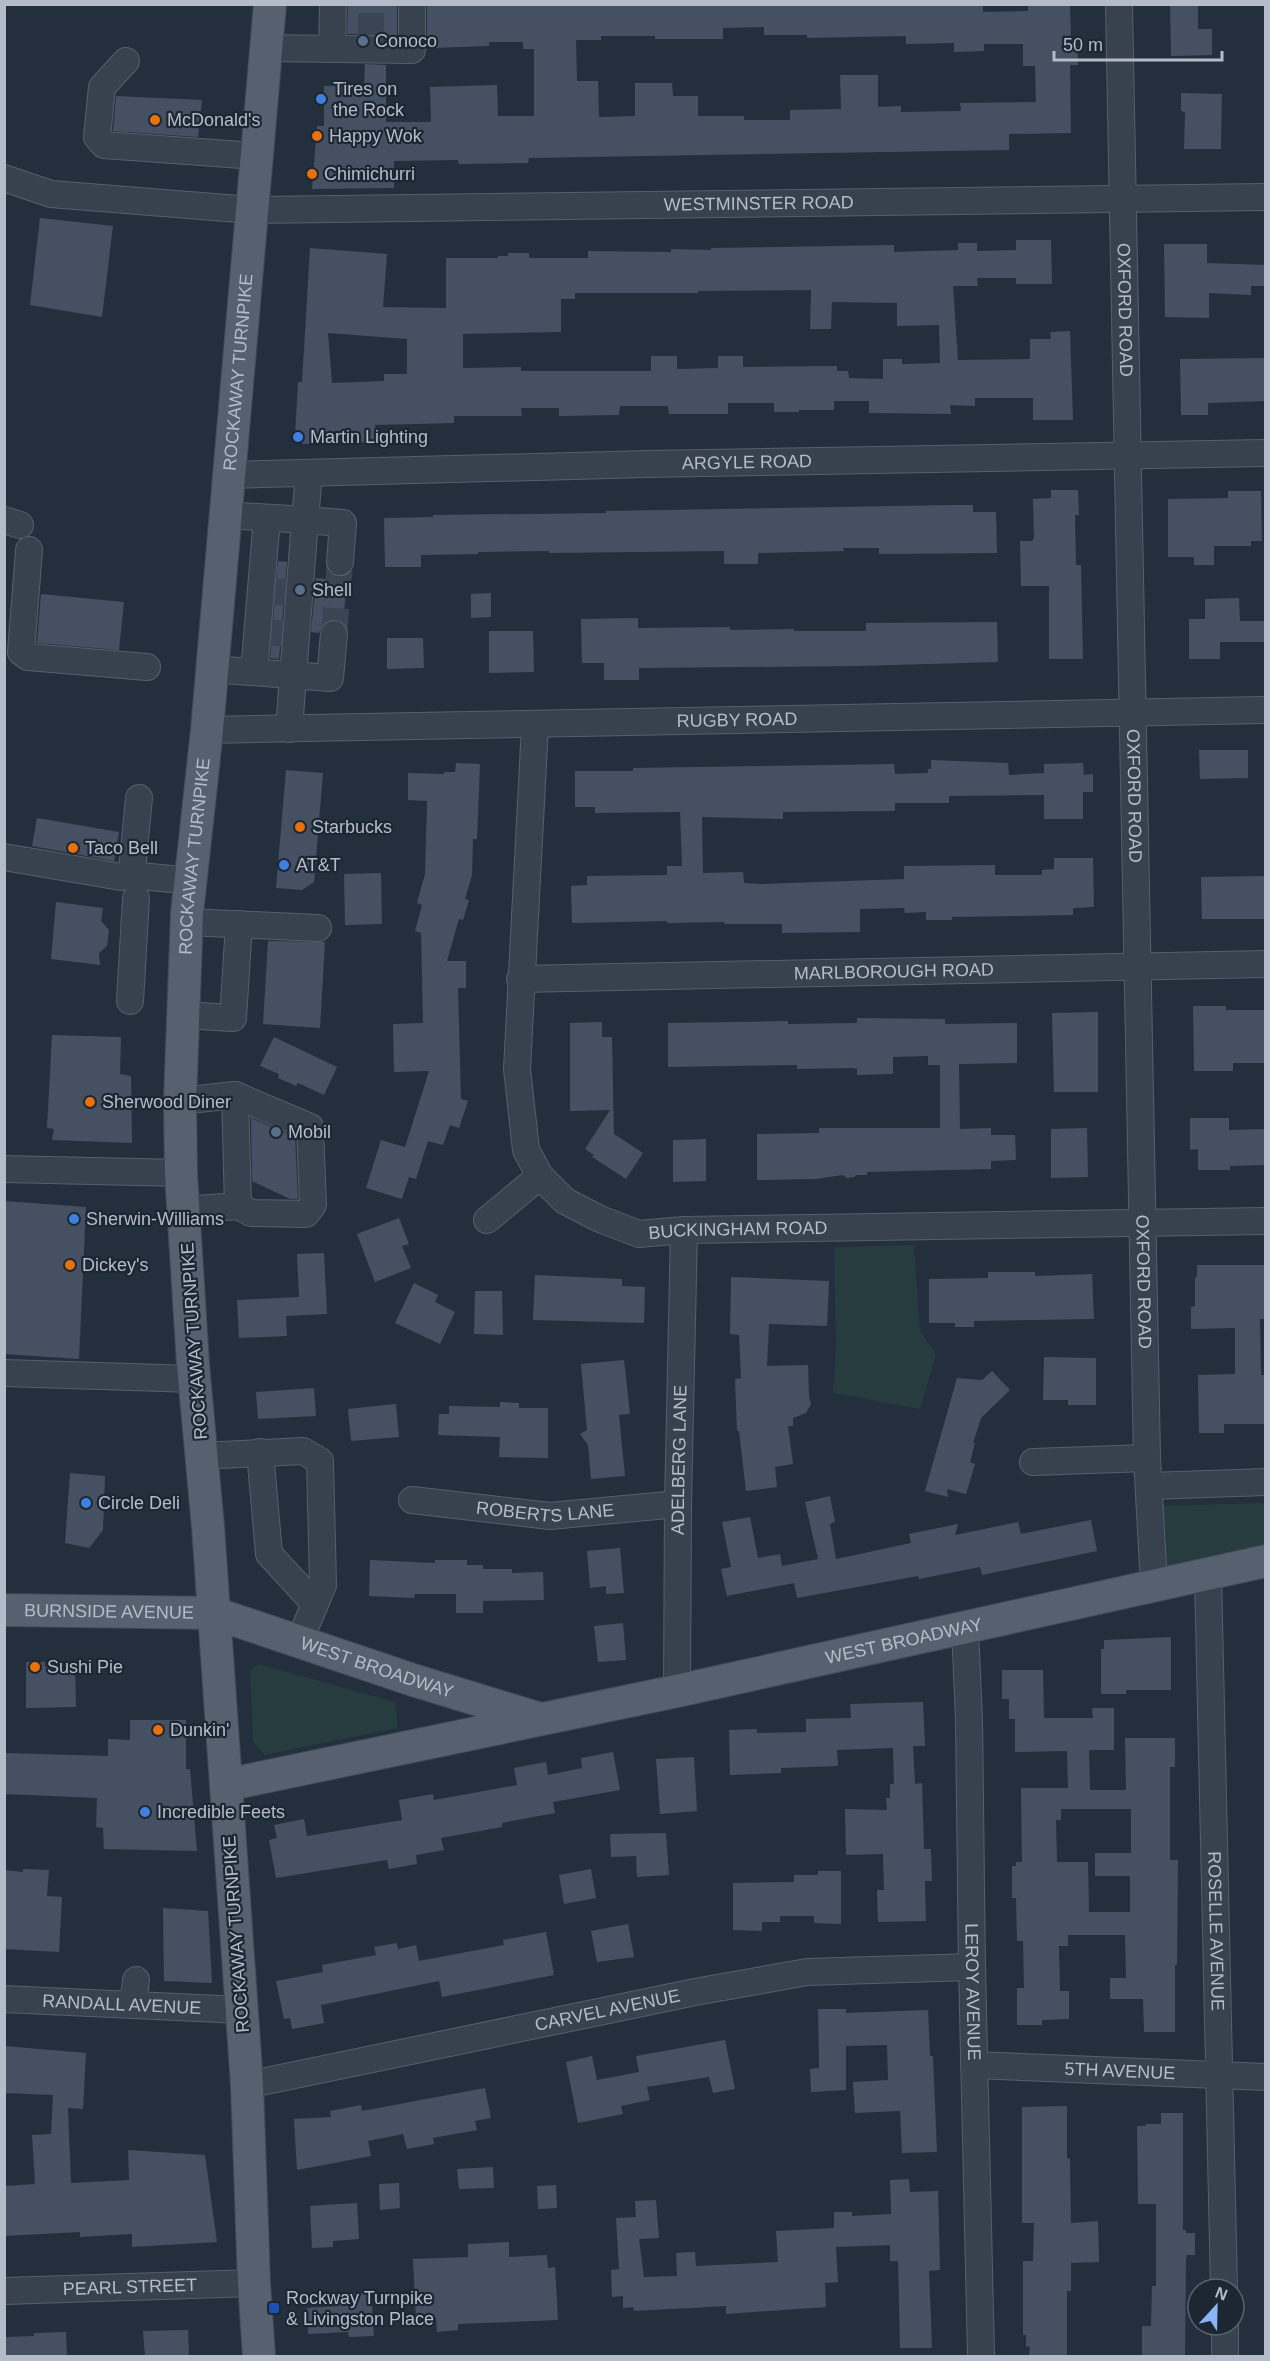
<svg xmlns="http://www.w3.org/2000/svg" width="1270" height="2361" viewBox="0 0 1270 2361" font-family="Helvetica,sans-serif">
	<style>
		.green { fill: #263c3f }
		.building { fill: #455162; fill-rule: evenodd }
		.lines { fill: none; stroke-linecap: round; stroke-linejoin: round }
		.minor-tunnel { stroke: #3a4453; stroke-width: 26; stroke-dasharray: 26 13; stroke-linecap: butt }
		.minor-casing { stroke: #565f6c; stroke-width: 28 }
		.major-casing { stroke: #414a57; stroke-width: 34 }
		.minor { stroke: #38414e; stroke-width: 26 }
		.major { stroke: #56606e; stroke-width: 32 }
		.service-dot { fill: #5c6f8a; stroke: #1d2633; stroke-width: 2 }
		.shop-dot { fill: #3f7fe0; stroke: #1d2633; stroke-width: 2 }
		.food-dot { fill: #e8710a; stroke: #1d2633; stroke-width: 2 }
		.transit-dot { fill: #1a4fb4; stroke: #1d2633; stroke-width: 2 }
		.labels { text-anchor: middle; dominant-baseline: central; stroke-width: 4.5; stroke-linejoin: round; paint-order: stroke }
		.poi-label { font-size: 18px; fill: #b4bcc9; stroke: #1d2633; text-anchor: start }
		.street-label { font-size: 18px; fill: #b4bcc9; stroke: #1d2633 }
	</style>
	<rect width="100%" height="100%" fill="#242f3e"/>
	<!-- green -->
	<g class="green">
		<path d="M914,1245L920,1331L936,1354L920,1409L833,1393L836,1347L834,1247Z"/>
		<path d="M1265,1503V1547L1165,1567L1161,1506Z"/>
		<path d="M258,1664L395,1702L398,1728L264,1755L253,1741L250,1671Z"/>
	</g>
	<!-- building -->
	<g class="building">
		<path d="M348,4H397V35L347,34Z"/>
		<path d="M427,4H983V12L1028,11V4H1070L1071,37H1077L1078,65H1070L1071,133L1009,134V150L529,158L528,163L459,164L458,160L394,161V188L312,189L317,126H324V86L364,85L365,64L386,65V122H431L430,87L497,85L498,116H534V49H523V42H489V46L433,48V39H427ZM764,27V35H807V38L906,36V44L954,43V52L984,51V44H1023V66H1035L1036,102L960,103L961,111L901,112V106L878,107V75H840L841,109L790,110V120H744V116H698V96H673L672,83H635V116L599,117L598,81H577L576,40H601V36H655V39H723V28Z"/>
		<path d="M1170,4H1198V29H1212V55L1171,56Z"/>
		<path d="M1181,93L1222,94L1221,149H1184L1185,112L1181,111Z"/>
		<path d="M116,96L202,100L198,137L113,131Z"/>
		<path d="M40,218L113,226L102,317L30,305Z"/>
		<path d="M1016,240H1051L1052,284H1016V278H977L978,286H953L958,360L1030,359V339H1051L1050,332L1070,331L1073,420H1033V398H975V406L950,405L951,414L869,413V401H834V410H799V412H774V403H728V414H669L668,406H620L619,415L559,416V408H521L522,416H454V423L375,425L376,442L303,444L295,435L298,382H302L310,248L387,254L383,307L446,308V258H498V256H508V253H529V258H588V251L671,252V249L711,250V248L894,245V252L958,250V243H977V251L1016,250ZM811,290L810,329H831L832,302L897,303V326L939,325L940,363L902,364V359H883V379L849,378L848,371H837V366L743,367V356H718V368L677,369V356H651V371H521V367L463,368V334L561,332V299H575V293H698V291ZM328,333L407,339V374H384V381L332,383Z"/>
		<path d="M1164,244H1207V263L1266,265V286H1251V295L1209,293V318L1165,317Z"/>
		<path d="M1266,358V401L1208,403V415H1181L1180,359Z"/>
		<path d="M1051,490H1078L1079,515H1075L1076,565H1081L1083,659H1049V586H1021L1020,541H1032L1034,538L1033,499L1051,498Z"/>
		<path d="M1228,491H1261L1262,541H1251V546H1214V565H1194V557H1168V499L1228,498Z"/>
		<path d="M952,505H973V512H996L997,553L879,554V548H843L844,551L758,553V564H724V551L549,553V551L478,552V554L421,555V567H385L384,518L433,517V515L606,513V511Z"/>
		<path d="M278,561L287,562L279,659L270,658Z"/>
		<path d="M316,578L347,581L343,622L336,619L328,620L322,625L319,633L311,632Z"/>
		<path d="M491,593V617L471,618V594Z"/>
		<path d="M41,594L124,602L119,650L37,643Z"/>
		<path d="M1239,598L1240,621H1266V642H1220V659H1189V619H1205V599Z"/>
		<path d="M638,618V628L730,627V630L794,629V631H866V623L997,622L998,662L858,666L639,668V680H604V663H582L581,619Z"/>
		<path d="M489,631H533L534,672L489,673Z"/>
		<path d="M387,638H423L424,668L387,669Z"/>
		<path d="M1199,750H1248V778L1200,779Z"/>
		<path d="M931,760L1008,763L1009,775L1044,773V764L1083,763L1084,775L1093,774V792H1083V819H1044V795L949,796V803H895V811L783,812V819L702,817L703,873L743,872L744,883L762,884L904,879V866L995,865V875H1042V870L1054,869V858H1093L1094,907L1073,908V915L952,917V920H926V912L905,913L904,908L860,909V932L782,933V924H725L724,922L667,923V921L572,923L571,886L587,885V876L667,875V866H682L680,812L595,813V807H575V771H633V768L894,764L895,774L928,773V769H931Z"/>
		<path d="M456,763L480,764L477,839H473L472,875L465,899L469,900L463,920L459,919L447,961H466V988H458L461,1099L468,1101L459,1128L450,1125L443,1145L428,1141L416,1179L409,1177L402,1199L366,1188L381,1140L405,1147L429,1071L394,1072L393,1024L423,1023L421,933L415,931L422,905L417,903L425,874L427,801L408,800V773L444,774V772H455Z"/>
		<path d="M286,770L323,773L314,882L302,890L276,888Z"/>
		<path d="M37,818L119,832L114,861L32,846Z"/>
		<path d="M381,873L382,924L345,925L344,874Z"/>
		<path d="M1266,876V919H1202L1201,877Z"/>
		<path d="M56,902L103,908L101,921L109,930L107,946L99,953L100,965L51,959Z"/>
		<path d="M268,941L325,942L320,1028L263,1024Z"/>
		<path d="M1193,1006H1226V1010H1266V1063H1233V1071H1194Z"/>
		<path d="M1098,1012V1092H1054L1052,1013Z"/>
		<path d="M857,1018L945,1019V1024L1017,1023V1063L959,1064L960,1129L991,1128V1135H1015L1016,1160L991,1161V1169L867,1172V1175H856L854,1177L847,1178L843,1175L816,1179L757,1180V1134L819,1133V1128H940V1065H928V1056L893,1057V1074L857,1075V1069L852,1068L797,1069V1065L668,1067V1023L788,1021V1024L857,1023Z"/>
		<path d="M602,1022V1037H612L614,1134L643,1153L626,1179L592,1157L594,1155L585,1149L610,1110L570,1111V1023Z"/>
		<path d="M52,1035L121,1037L120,1074L131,1076L132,1143L52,1140L54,1129L47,1128Z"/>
		<path d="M274,1037L337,1067L324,1095L298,1083L296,1086L278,1078L279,1074L260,1066Z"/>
		<path d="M251,1118L295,1137L298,1199H290L252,1181Z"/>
		<path d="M1190,1118H1229V1130L1266,1129V1165L1230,1166V1170H1198V1149L1190,1150Z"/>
		<path d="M1087,1128L1088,1177L1051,1178V1129Z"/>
		<path d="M706,1139V1181L673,1182V1140Z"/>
		<path d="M4,1201L86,1207L79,1359L4,1354Z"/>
		<path d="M399,1218L409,1244L402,1246L411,1268L375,1282L357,1234Z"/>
		<path d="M324,1253L327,1314L286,1316L287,1336L239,1338L237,1300L299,1297L297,1254Z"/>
		<path d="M1197,1265H1266V1319H1260L1261,1375H1266V1424H1224V1433H1199L1198,1375L1235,1374V1328L1191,1329V1307L1195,1306V1277H1197Z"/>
		<path d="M988,1272H1035V1276L1092,1274L1094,1319L974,1321V1327H955V1323H929V1279L988,1278Z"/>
		<path d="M535,1275L622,1279V1286L645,1287L644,1323L533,1320Z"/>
		<path d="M731,1277L829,1281L827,1326L769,1324L767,1366L808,1365L809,1396L811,1404L806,1413L793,1418V1426H788L793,1464L775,1467L777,1487L746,1491L739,1431H737L735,1379L741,1378L739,1335L730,1334Z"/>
		<path d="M414,1283L438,1295L435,1302L455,1312L440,1344L395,1323Z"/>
		<path d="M475,1291H502L503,1335L474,1334Z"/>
		<path d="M1044,1357L1096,1358V1405H1068V1400H1043Z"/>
		<path d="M624,1360L630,1414L619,1415L625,1476L591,1479L588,1445L580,1434L587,1430L581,1364Z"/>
		<path d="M992,1371L1010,1390L981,1418L973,1443H975L970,1462L975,1464L966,1494L947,1489L948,1497L925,1491L957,1378L982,1380Z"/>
		<path d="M314,1388L316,1416L258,1419L256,1392Z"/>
		<path d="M500,1402L519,1403V1408H548V1458L499,1457L500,1437L438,1435L439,1414H449V1406L500,1407Z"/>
		<path d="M396,1404L399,1437L351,1441L348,1409Z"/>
		<path d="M70,1473L105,1476L103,1530L89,1548L65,1543Z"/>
		<path d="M830,1496L835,1522L830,1524L836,1559L911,1543L909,1534L958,1524L955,1535L1018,1522L1021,1534L1091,1520L1097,1551L982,1575L980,1567L919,1579L918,1576L797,1598L794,1583L727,1596L721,1569L731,1567L722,1522L750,1517L758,1558L780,1554L782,1566L818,1559L805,1502Z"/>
		<path d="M620,1548L624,1593L606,1594V1586L590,1588L587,1551Z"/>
		<path d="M370,1560L435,1563V1560H467V1565H483V1569H512V1573L543,1572L544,1600L483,1601V1613H456V1594H415L414,1598L369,1596Z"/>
		<path d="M623,1623L626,1660L598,1662L594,1626Z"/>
		<path d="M1171,1637V1690H1126V1694H1101V1649H1104V1640Z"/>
		<path d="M26,1662H45V1667L75,1666L76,1707L26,1708Z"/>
		<path d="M1002,1670H1043L1044,1718H1093L1092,1708H1114V1750H1089L1090,1790H1126L1125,1738H1175V1767H1170V1860H1178L1177,1965H1175V2032H1144L1143,1999H1110V1978H1126L1125,1935H1068V1946H1059L1060,1991H1069V2019L1042,2020V2025H1017V1988H1024L1023,1941H1017L1016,1898H1012V1866H1016V1862H1022L1021,1788H1068L1067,1751L1015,1752V1719H1009V1699H1002ZM1061,1809H1131V1853H1095V1876H1130V1912H1089L1088,1862H1057L1056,1820H1061Z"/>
		<path d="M923,1702L925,1746H913L915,1784L922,1783L924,1849H931L932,1881H925L926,1921L878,1922L877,1890H884L883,1854L846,1855L845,1809L887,1810L886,1798H890V1784H894L893,1748L837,1750L838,1766L781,1768V1773L730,1775L729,1730L757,1729V1733L806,1732V1719L851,1718L850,1704Z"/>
		<path d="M130,1720H186V1769H190L197,1851L104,1849L103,1828L96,1827L97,1798L5,1794L4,1753L108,1756V1739L130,1740Z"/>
		<path d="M613,1752L620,1790L553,1802L555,1813L502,1823V1827L441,1838L444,1850L416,1855L417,1864L389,1869L387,1860L276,1878L269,1840L277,1838L274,1825L304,1819L307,1836L402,1820L399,1800L433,1794L434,1800L517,1785L514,1768L546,1762L548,1775L582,1768L581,1758Z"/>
		<path d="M694,1757L697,1811L660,1814L656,1759Z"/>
		<path d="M666,1833L669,1875L637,1877L636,1856L611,1857L610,1834Z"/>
		<path d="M23,1869L49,1870L47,1896L62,1897L59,1952L4,1949V1870L23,1872Z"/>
		<path d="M591,1869L596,1898L564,1904L559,1875Z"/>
		<path d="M818,1871H841V1924L814,1923V1916H780V1922H762V1931L733,1930V1883L794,1882V1875H818Z"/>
		<path d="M163,1908L208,1911L212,1983L164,1981Z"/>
		<path d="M628,1924L634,1957L597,1962L591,1931Z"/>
		<path d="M546,1932L554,1975L442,1997L439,1981L321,2005L324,2023L292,2029L290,2018L284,2019L276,1981L323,1972L322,1965L376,1955L374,1947L397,1943L398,1949L416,1945L419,1961L504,1945L503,1940Z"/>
		<path d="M818,2009H846V2013L928,2010L930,2056H933L937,2152L902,2153L900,2111L855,2113L853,2082L888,2080L887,2045L846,2046V2090L811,2092L810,2069L819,2068Z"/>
		<path d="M725,2040L735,2089L713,2093L709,2077L647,2087L650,2100L621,2106L623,2114L578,2123L566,2062L592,2056L597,2080L639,2072L636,2056Z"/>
		<path d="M4,2046L86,2053L83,2109L68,2108L71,2183L129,2180L128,2150L205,2155L217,2242L132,2247V2234L80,2237V2232L4,2236V2186L35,2184L32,2135L51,2134L53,2095L4,2093Z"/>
		<path d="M485,2088L491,2118L475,2121L477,2130L433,2138L434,2144L407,2149L403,2134L368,2141L371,2156L297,2170L294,2119L331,2117L330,2111L361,2105L362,2111Z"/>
		<path d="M1067,2106V2158L1070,2159L1071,2223L1098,2221L1099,2262L1071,2263V2291H1067V2356H1029L1030,2347L1026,2346V2335H1023V2261H1033L1034,2223H1022V2107Z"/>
		<path d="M1161,2113H1183V2230H1186V2233H1195V2255H1187L1186,2259L1185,2356H1142V2326H1151L1152,2286H1156V2204H1138L1137,2126H1146V2124H1161Z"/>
		<path d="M493,2167L494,2188L459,2189L457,2169Z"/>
		<path d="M909,2179L910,2192L938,2191L940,2270L929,2271L932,2348H900L898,2261H890V2245L836,2247L838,2282L825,2283L826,2307L726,2314V2306L634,2311L633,2307L623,2308V2296L612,2297L611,2270L619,2269L616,2218L636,2217L635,2201L656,2200L659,2238L639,2239L644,2277L677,2276L676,2253L695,2252L696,2266L778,2262L776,2231L834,2228V2212H852V2216L891,2214L890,2180Z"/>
		<path d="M399,2183L400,2208L380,2210L379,2184Z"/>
		<path d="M556,2185L557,2208L538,2209L537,2186Z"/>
		<path d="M357,2203L359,2239L333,2241V2247L312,2248L310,2206Z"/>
		<path d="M509,2242V2257L547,2255L548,2268L555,2267L558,2320L458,2324V2330L437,2332L436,2318L416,2320L413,2259L468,2257V2244Z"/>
		<path d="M371,2292L374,2336L349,2337L348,2332L308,2334L307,2308L336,2306L335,2295Z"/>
		<path d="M188,2330L189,2356H145L143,2331Z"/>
		<path d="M66,2332L67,2356H4V2337L34,2336V2333Z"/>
	</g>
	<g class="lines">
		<!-- minor-tunnel -->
		<g class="minor-tunnel">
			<path d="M371,39V4"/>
			<path d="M269,591L294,593"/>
			<path d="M265,632L290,634"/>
			<path d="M334,634L340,562"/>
		</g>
		<!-- minor casing -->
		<g class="minor-casing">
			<g id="minor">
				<path id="s1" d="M1119,4L1147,1458L1154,1586"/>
				<path d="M265,48L412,50V4"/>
				<path d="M332,49L333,4"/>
				<path d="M126,61L102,87L97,137L104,145L256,156"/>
				<path id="s2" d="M4,178L51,194L251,210L1266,197"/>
				<path id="s3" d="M229,475L647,464L1266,453"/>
				<path d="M225,515L305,520L309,473"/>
				<path d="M4,520L20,525"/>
				<path d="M29,550L21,652L28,657L147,667"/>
				<path d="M212,669L330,678L334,634"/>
				<path d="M254,672L267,518"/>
				<path id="s4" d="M535,726L517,1069L526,1150L540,1176L565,1201L600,1219L639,1234L684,1230L1266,1221"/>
				<path d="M289,729L305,520L343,523L340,562"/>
				<path id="s5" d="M207,730L1266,710"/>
				<path d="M4,857L121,877L129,875L192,881"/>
				<path d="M129,875L132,870L139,798"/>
				<path d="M187,922L318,928"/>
				<path id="s6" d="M520,979L1266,964"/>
				<path d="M130,1001L136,898"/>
				<path d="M183,1015L233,1018L239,924"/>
				<path d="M235,1095L238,1206"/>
				<path d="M180,1101L235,1095L310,1127L313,1205L306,1214L251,1213L238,1206L184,1210"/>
				<path d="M4,1169L181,1173"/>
				<path d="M487,1220L540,1176"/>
				<path d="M4,1373L194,1379"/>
				<path d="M260,1452L269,1554L315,1604"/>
				<path d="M202,1456L303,1451L320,1461L323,1585L299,1642"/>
				<path d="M1033,1462L1147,1458"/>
				<path d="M1149,1486L1266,1482"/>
				<path id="s7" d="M412,1500L550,1516L678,1504"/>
				<path id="s8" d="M1208,1574L1224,2289"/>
				<path id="s9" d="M965,1629L969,1719L972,1967L981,2356"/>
				<path id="s10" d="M677,1691L678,1504L684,1230"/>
				<path id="s11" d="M4,1999L241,2010"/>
				<path d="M133,2005L136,1980"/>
				<path id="s12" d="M974,2065L1266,2077"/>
				<path id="s13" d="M247,2085L695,1992L807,1972L972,1967"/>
				<path id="s14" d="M4,2291L254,2283"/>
				<path d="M1225,2325V2356"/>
			</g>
		</g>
		<!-- major casing -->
		<g class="major-casing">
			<g id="major">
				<path id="s15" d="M4,1610L214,1613L413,1680L537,1718"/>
				<path id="s16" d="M226,1785L677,1691L1266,1561"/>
				<path id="s17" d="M259,2356L254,2283L247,2085L208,1527L193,1364L181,1173L180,1101L187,913L207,730L270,4"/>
			</g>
		</g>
		<!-- minor -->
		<use href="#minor" class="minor"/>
		<!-- major -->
		<use href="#major" class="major"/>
	</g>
	<!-- markers -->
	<g class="service-dot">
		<circle cx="363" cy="41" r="6"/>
		<circle cx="300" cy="590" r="6"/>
		<circle cx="276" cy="1132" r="6"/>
	</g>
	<g class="shop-dot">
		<circle cx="321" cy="99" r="6"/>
		<circle cx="298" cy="437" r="6"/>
		<circle cx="284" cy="865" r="6"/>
		<circle cx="74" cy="1219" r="6"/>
		<circle cx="86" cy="1503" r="6"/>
		<circle cx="145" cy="1812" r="6"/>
	</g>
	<g class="food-dot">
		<circle cx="155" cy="120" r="6"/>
		<circle cx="317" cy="136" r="6"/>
		<circle cx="312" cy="174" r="6"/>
		<circle cx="300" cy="827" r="6"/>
		<circle cx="73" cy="848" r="6"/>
		<circle cx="90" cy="1102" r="6"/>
		<circle cx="70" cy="1265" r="6"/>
		<circle cx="35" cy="1667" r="6"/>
		<circle cx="158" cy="1730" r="6"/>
	</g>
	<rect class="transit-dot" x="268" y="2302" width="12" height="12" rx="3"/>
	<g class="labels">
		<!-- poi labels -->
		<g class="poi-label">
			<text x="375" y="41">Conoco</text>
			<text x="333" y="89">Tires on<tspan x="333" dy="21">the Rock</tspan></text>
			<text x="167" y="120">McDonald's</text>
			<text x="329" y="136">Happy Wok</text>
			<text x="324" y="174">Chimichurri</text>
			<text x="310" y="437">Martin Lighting</text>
			<text x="312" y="590">Shell</text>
			<text x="312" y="827">Starbucks</text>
			<text x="85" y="848">Taco Bell</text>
			<text x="296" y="865">AT&amp;T</text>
			<text x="102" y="1102">Sherwood Diner</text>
			<text x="288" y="1132">Mobil</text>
			<text x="86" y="1219">Sherwin-Williams</text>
			<text x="82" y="1265">Dickey's</text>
			<text x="98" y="1503">Circle Deli</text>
			<text x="47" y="1667">Sushi Pie</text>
			<text x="170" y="1730">Dunkin'</text>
			<text x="157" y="1812">Incredible Feets</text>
			<text x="286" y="2298">Rockway Turnpike<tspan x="286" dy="21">&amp; Livingston Place</tspan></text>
		</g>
		<!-- street labels -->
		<g class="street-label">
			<text stroke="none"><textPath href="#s2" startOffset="758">WESTMINSTER ROAD</textPath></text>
			<text stroke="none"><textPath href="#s1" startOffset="306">OXFORD ROAD</textPath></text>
			<text stroke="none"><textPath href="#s17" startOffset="1989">ROCKAWAY TURNPIKE</textPath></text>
			<text stroke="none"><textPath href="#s3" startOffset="518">ARGYLE ROAD</textPath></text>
			<text stroke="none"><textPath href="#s5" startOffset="530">RUGBY ROAD</textPath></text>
			<text stroke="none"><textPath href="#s1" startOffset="792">OXFORD ROAD</textPath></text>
			<text stroke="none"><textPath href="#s17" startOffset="1503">ROCKAWAY TURNPIKE</textPath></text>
			<text stroke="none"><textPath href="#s6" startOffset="374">MARLBOROUGH ROAD</textPath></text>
			<text stroke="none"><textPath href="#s4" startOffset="670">BUCKINGHAM ROAD</textPath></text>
			<text stroke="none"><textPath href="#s1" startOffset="1278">OXFORD ROAD</textPath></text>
			<text transform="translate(194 1341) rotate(-94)">ROCKAWAY TURNPIKE</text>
			<text stroke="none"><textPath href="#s10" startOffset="231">ADELBERG LANE</textPath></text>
			<text stroke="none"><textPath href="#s7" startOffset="134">ROBERTS LANE</textPath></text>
			<text stroke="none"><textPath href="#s15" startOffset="105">BURNSIDE AVENUE</textPath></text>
			<text stroke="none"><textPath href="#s16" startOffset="693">WEST BROADWAY</textPath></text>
			<text stroke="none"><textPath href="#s15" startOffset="382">WEST BROADWAY</textPath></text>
			<text stroke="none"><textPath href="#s8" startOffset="357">ROSELLE AVENUE</textPath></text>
			<text transform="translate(236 1934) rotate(-94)">ROCKAWAY TURNPIKE</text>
			<text stroke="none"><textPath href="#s9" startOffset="363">LEROY AVENUE</textPath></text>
			<text stroke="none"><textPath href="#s11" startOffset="118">RANDALL AVENUE</textPath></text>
			<text stroke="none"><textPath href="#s13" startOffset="368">CARVEL AVENUE</textPath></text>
			<text stroke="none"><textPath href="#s12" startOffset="146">5TH AVENUE</textPath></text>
			<text stroke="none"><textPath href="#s14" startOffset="126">PEARL STREET</textPath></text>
		</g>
	</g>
	<!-- border -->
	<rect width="1270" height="2361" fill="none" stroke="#b4bcc9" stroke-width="12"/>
	<!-- north arrow -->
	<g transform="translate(1216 2307) rotate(22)"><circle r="28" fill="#1d2633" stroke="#59626f" stroke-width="1.5"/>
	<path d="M0-4.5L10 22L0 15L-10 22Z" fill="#8ab4f8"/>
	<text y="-9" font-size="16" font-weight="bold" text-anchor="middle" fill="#b4bcc9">N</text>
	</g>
	<!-- scale -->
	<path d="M1054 51v9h168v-9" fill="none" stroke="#b4bcc9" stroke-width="3"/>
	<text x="1063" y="51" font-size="18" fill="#b4bcc9" stroke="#1d2633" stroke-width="4.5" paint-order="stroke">50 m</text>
</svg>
